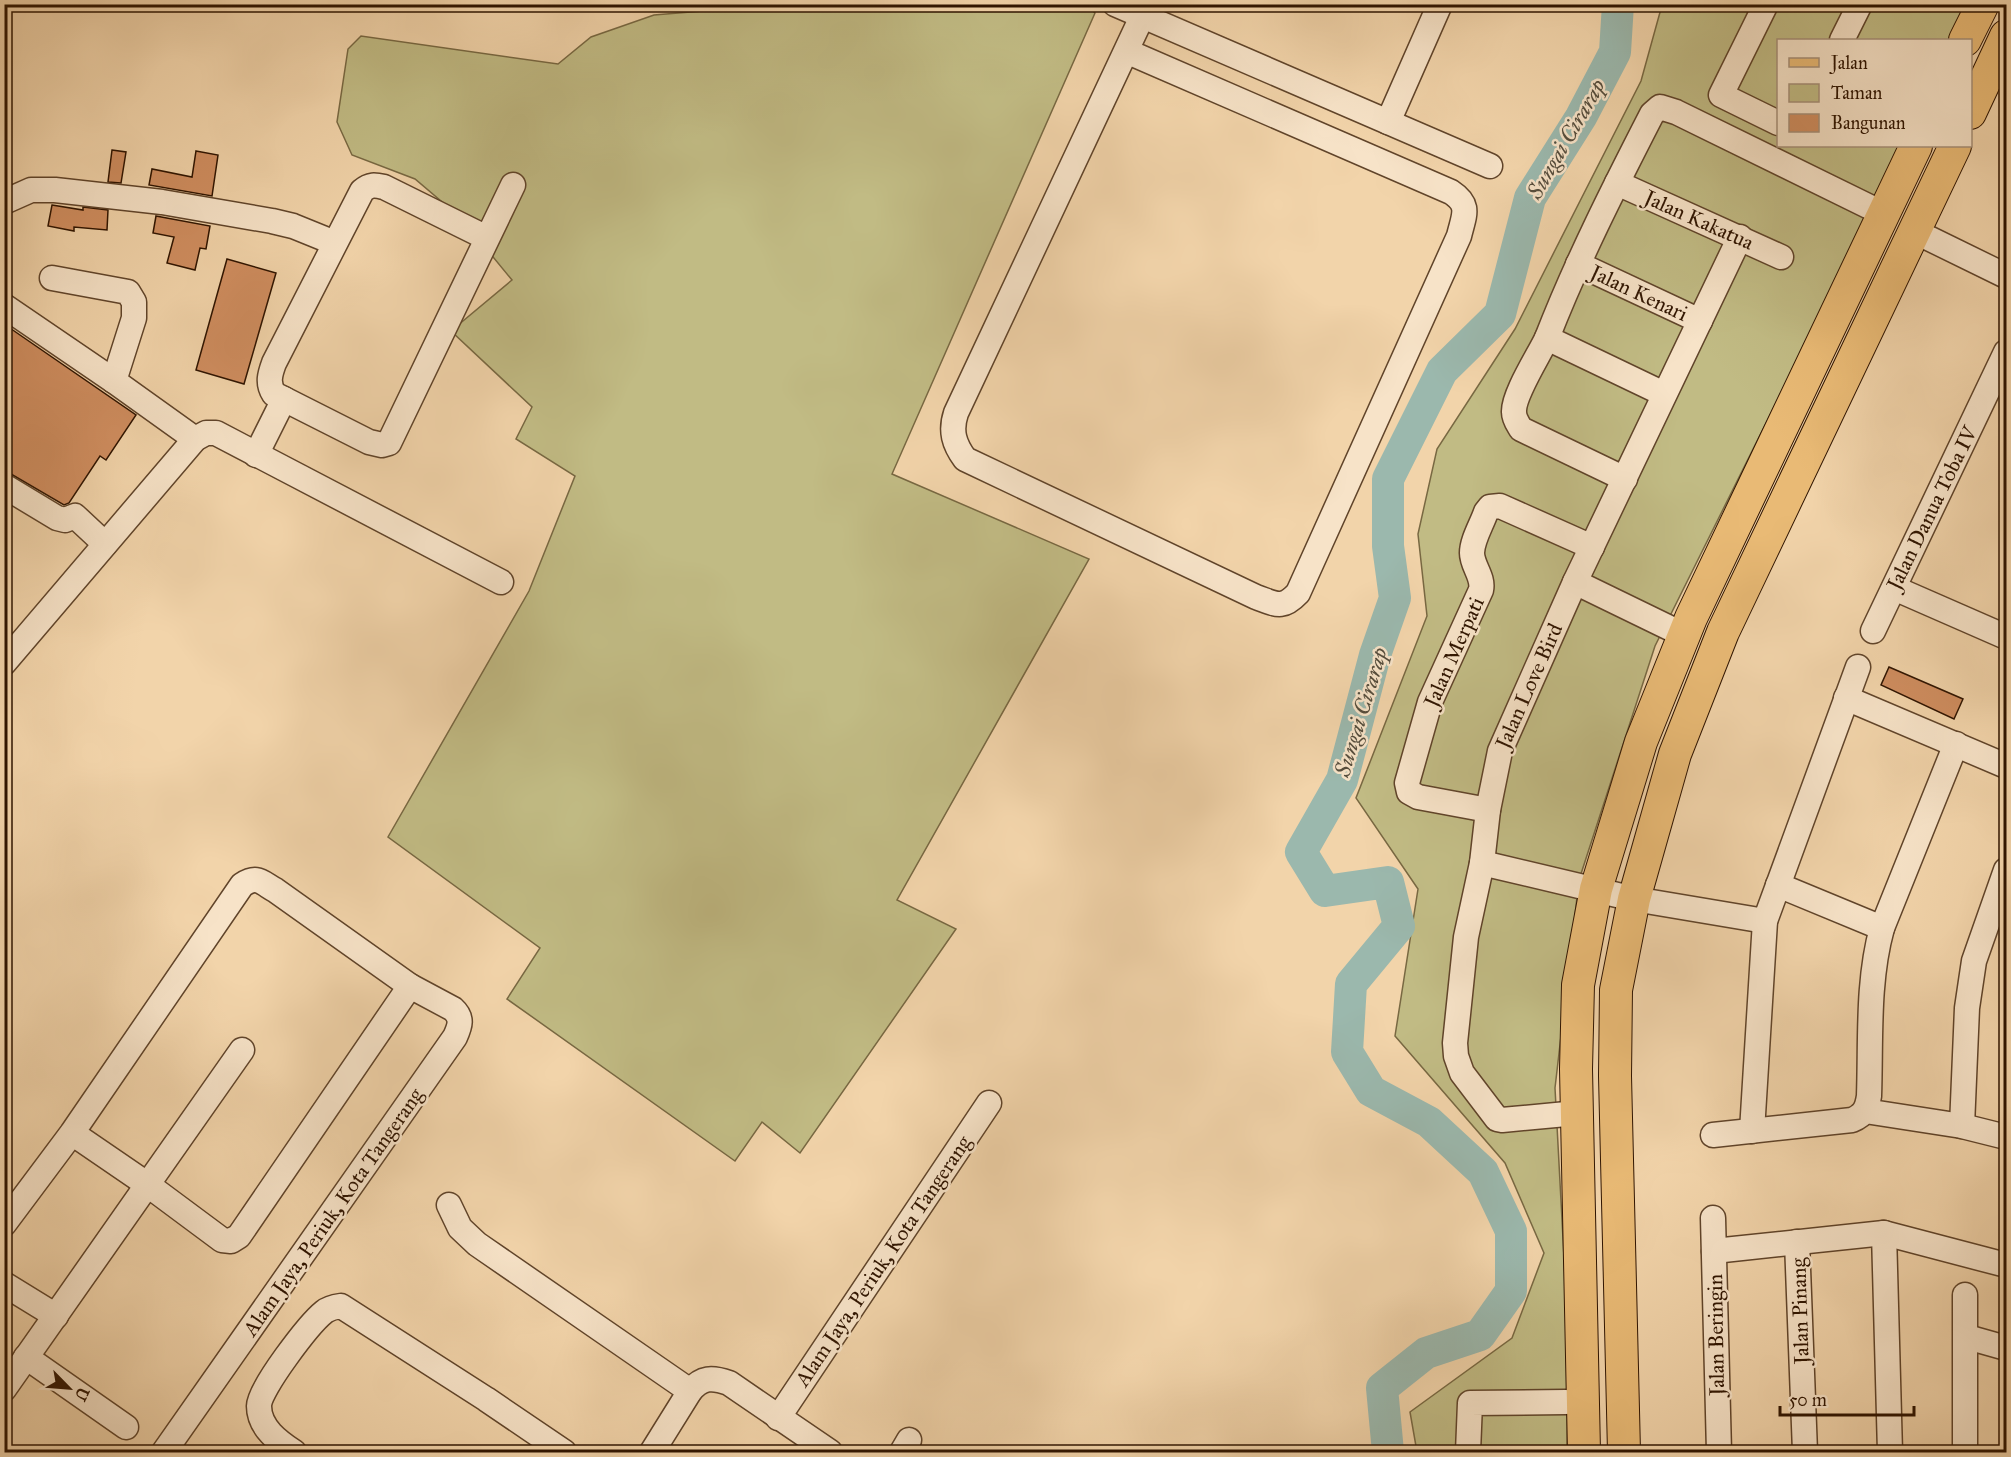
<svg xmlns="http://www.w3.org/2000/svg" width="2011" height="1457" viewBox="0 0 2011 1457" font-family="'IM FELL Great Primer',serif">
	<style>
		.green { fill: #c1bb84; stroke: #786842; stroke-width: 1.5 }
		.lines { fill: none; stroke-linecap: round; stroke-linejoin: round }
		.river { stroke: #9bb8ad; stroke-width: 32 }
		.building { fill: #d08e60; stroke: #2f1400; stroke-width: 1.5 }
		.minor-casing { stroke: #60442a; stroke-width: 27 }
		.major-casing { stroke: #2f1400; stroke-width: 34 }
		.minor { stroke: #f7e3c8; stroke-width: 24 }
		.major { stroke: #e9ba75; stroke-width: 32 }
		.labels { text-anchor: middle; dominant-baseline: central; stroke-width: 5; stroke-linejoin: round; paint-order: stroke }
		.street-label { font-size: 21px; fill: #2f1400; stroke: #f7e3c8 }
		.water-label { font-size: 22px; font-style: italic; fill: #554d3d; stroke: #f7e3c8 }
	</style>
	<rect width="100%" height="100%" fill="#f2d4aa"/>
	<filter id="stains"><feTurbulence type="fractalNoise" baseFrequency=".00333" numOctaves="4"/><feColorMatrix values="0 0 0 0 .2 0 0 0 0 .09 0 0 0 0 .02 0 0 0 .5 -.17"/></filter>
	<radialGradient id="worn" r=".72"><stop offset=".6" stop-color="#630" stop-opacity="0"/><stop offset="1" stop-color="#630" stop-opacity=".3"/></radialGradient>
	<!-- green -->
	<g class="green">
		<path d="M787,4H1085L1095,13L892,474L1089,559L897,900L956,929L800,1153L762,1122L735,1161L507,999L540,948L388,837L529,591L575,476L516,439L532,407L451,331L512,280L461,218L415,179L352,155L337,122L348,49L361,36L558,64L591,37L654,15Z"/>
		<path d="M1662,5H1974L1956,40H1778V146H1904L1655,646L1579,880L1555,1088L1568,1333L1567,1452H1417L1410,1412L1512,1338L1544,1253L1505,1163L1395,1036L1418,889L1356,798L1427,616L1418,534L1437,449L1515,329L1641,81Z"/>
	</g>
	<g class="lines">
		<!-- river -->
		<path class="river" d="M1388,1452L1382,1388L1426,1353L1480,1335L1511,1291V1231L1483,1172L1429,1122L1371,1091L1347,1052L1351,984L1399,926L1388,882L1325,891L1301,852L1342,780L1375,655L1395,598L1388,546V479L1442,371L1500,314L1530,198L1581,117L1615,52L1618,4"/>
	</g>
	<!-- building -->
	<g class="building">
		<path d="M112,150L126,152L121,183L108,182Z"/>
		<path d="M196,151L218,155L212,196L149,185L152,169L192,177Z"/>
		<path d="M52,205L83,210V207L108,210L107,230L74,227V231L48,226Z"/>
		<path d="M156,216L210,226L206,249L200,248L195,270L167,263L174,237L153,233Z"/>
		<path d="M227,259L276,273L244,384L196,370Z"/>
		<path d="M4,324L136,415L106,460L100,456L69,503L64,505L11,474L4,472Z"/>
		<path d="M1889,667L1963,699L1954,719L1881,685Z"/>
	</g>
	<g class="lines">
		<!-- minor casing -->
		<g class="minor-casing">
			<g id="minor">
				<path d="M1115,4L1490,166"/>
				<path d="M1766,4L1721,95L1778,123"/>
				<path d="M1842,40L1860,4"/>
				<path d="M1126,51L1451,192C1471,205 1464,215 1459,236L1298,593C1282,610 1276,604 1256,597L965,459C954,444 950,431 956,413L1148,4"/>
				<path d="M1388,122L1440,4"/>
				<path d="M1617,183L1781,257"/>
				<path d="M4,202L31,190H55L162,202L272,221L293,226L330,241"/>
				<path d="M1916,232L2006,276"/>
				<path d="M487,238L384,187C375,185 370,184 362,191L274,363C270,374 267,383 274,394L369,442L382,445L389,443L513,185"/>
				<path d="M1578,264L1700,321"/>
				<path d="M52,278L128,292L134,302V318L114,381"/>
				<path d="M4,306L114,381L195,439"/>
				<path d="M1547,338C1577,261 1614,188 1652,114L1660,107L1676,112L1882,213"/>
				<path d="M256,455L284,399"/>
				<path d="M1625,479L1521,429C1518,424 1514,419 1514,412C1513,395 1539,355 1547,338L1664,394"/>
				<path d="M4,486L57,518L65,520L75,516L105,544"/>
				<path d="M1575,582L1500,751L1488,810L1482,863L1466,937L1455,1043L1456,1056L1462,1073L1497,1119L1502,1120L1577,1113"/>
				<path d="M1894,588L2006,637"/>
				<path d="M1873,631L2006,352"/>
				<path d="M1684,635L1575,582L1740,237"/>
				<path d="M4,663L195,439L206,433H216L501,582"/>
				<path d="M1846,698L2006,766"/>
				<path d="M1488,810L1418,797L1409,792L1407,783L1430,702L1481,590C1484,577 1472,566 1472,553C1472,540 1482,524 1486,512L1490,507L1500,506L1592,547"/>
				<path d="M1482,863L1634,899L1765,921"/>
				<path d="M1778,885L1882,928"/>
				<path d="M1865,1111L1962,1126L2006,1137"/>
				<path d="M1962,1126L1967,1008L1974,961L2006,870"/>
				<path d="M1752,1131L1765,921L1858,667"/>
				<path d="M1713,1135L1852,1120C1864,1115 1867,1109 1869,1096C1871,1041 1867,982 1882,928L1956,744"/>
				<path d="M449,1205L460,1228L477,1244L690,1391"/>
				<path d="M1713,1218L1719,1452"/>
				<path d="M4,1224L72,1133L242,885C257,875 261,882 275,890L410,986L239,1236L231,1241L222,1240L148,1185L72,1133"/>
				<path d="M1884,1233L1890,1452"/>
				<path d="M1797,1242L1805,1452"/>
				<path d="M1714,1251L1884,1233L2006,1265"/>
				<path d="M4,1284L56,1316"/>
				<path d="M1967,1337L2006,1348"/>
				<path d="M26,1357L126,1427"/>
				<path d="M4,1389L242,1050"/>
				<path d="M778,1418L989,1103"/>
				<path d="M164,1452L455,1037C460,1026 463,1018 453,1009L410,986"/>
				<path d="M294,1452C279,1442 259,1428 259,1406C259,1389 309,1324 324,1312C329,1308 334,1307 341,1306L486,1399L564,1452"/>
				<path d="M652,1452L690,1391C702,1377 712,1377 729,1383L830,1452"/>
				<path d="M902,1452L909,1440"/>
				<path d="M1468,1452L1470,1403L1566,1402"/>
				<path d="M1965,1452V1295"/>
			</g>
		</g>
		<!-- major casing -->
		<g class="major-casing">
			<g id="major">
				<path d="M1965,40L1983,4"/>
				<path d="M1970,113L2006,36"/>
				<path d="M1584,1452L1576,1069L1578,985L1596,889L1641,742L1691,618L1916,146"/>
				<path d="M1624,1452L1615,1076L1616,990L1634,899L1675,754L1723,632L1955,146"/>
			</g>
		</g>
		<!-- minor -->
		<use href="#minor" class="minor"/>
		<!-- major -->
		<use href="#major" class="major"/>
	</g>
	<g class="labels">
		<!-- street labels -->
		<g class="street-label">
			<text transform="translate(1699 220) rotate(24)">Jalan Kakatua</text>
			<text transform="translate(1639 293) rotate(25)">Jalan Kenari</text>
			<text transform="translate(1932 508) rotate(-64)">Jalan Danua Toba IV</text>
			<text transform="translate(1454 652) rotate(-66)">Jalan Merpati</text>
			<text transform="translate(1529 686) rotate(-66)">Jalan Love Bird</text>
			<text transform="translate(333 1212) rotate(-55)">Alam Jaya, Periuk, Kota Tangerang</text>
			<text transform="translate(883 1261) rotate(-56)">Alam Jaya, Periuk, Kota Tangerang</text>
			<text transform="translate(1800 1311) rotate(-92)">Jalan Pinang</text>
			<text transform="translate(1716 1335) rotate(-91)">Jalan Beringin</text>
		</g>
		<!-- water labels -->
		<g class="water-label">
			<text transform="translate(1566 139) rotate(-60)">Sungai Cirarap</text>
			<text transform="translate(1361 712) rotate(-73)">Sungai Cirarap</text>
		</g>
	</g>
	<!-- margin -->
	<rect width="2011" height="1457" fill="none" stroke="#f2d4aa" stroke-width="24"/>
	<rect x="6" y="6" width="1999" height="1445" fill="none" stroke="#2f1400" stroke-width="3"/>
	<rect x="12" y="12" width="1987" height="1433" fill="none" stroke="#2f1400" stroke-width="1.5"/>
	<!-- legend -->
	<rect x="1777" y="39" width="195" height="108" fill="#f7e3c8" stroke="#a79078" stroke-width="1.5"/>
	<rect x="1789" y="58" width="30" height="9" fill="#e9ba75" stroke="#a79078" stroke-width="1.5"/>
	<text x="1831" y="69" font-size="18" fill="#2f1400">Jalan</text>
	<rect x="1789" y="84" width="30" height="18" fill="#c1bb84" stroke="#a79078" stroke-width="1.5"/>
	<text x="1831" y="99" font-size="18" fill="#2f1400">Taman</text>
	<rect x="1789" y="114" width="30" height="18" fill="#d08e60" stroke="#a79078" stroke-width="1.5"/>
	<text x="1831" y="129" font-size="18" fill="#2f1400">Bangunan</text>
	<!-- north arrow -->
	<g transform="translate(69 1388) rotate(115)" stroke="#f7e3c8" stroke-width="4.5" paint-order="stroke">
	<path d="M0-4.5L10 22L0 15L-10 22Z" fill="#2f1400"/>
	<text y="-9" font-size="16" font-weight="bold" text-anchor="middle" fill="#2f1400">U</text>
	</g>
	<!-- scale -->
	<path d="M1780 1406v9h134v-9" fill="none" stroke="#2f1400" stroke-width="3"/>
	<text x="1789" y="1406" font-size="18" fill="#2f1400" stroke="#f7e3c8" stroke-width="4.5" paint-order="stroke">50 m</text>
	<rect width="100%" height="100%" filter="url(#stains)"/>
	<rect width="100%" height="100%" fill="url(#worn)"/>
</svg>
